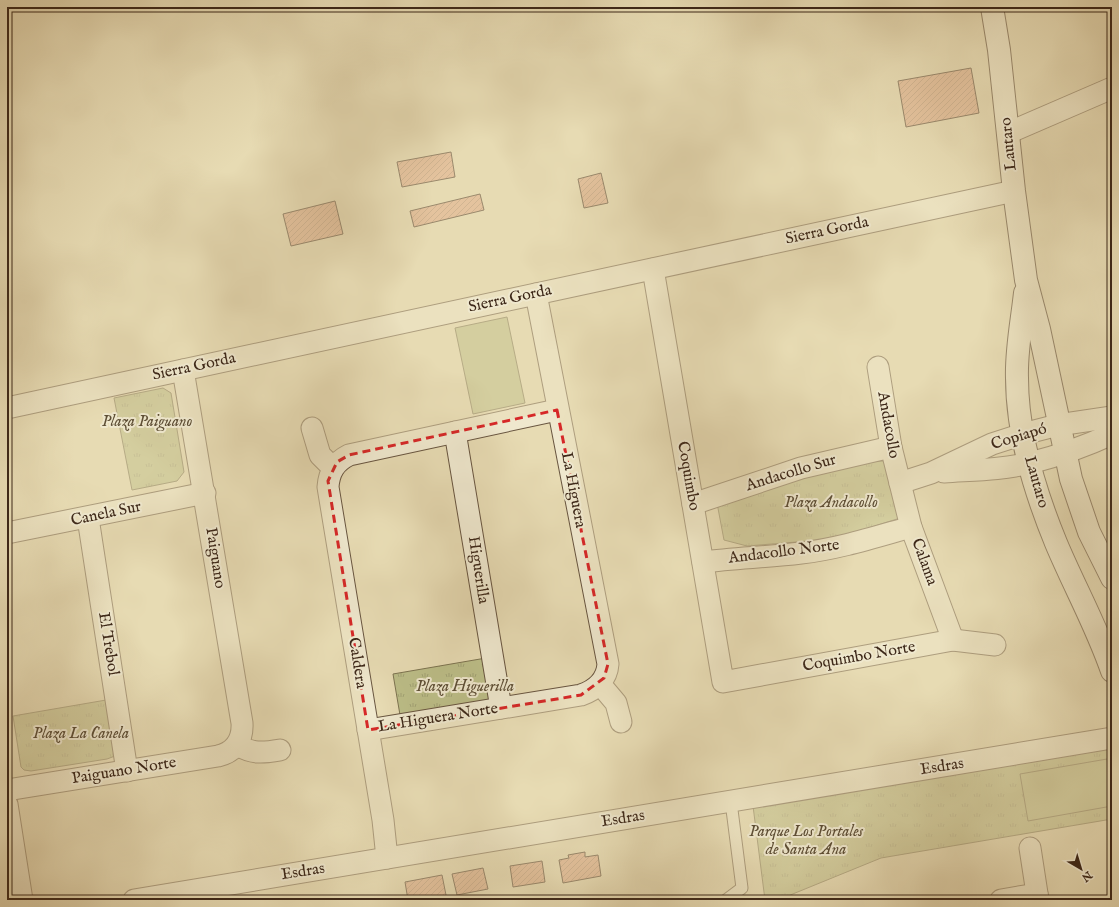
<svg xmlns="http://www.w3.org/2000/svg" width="1119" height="907" viewBox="0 0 1119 907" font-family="'IM FELL English',serif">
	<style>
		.grass { fill: url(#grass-tufts); stroke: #7c7350 }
		.garden { fill: #bcbe88; stroke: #7c7350 }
		.building { fill: url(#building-hatch); stroke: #3d2819 }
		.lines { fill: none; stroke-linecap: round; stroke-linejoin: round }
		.lane-casing { stroke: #685540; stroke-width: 13 }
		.street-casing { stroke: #685540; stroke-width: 23 }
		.secondary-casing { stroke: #3d2819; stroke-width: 24 }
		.lane { stroke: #efe8ce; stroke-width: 11 }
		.street { stroke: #efe8ce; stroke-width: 21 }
		.secondary { stroke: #efe8ce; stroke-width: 22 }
		.marked { fill: none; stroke: #d62828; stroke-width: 3; stroke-dasharray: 8 5; stroke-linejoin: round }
		.labels { text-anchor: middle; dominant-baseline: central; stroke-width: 4; stroke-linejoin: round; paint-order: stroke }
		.street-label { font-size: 16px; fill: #3d2819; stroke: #efe8ce }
		.park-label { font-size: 16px; font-style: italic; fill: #5d4e35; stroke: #efe8ce }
	</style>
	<defs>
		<pattern id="grass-tufts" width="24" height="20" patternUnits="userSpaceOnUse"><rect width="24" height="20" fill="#bcbe88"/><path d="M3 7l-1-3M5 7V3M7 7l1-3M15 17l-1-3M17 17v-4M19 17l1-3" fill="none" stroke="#a2a375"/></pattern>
		<pattern id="building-hatch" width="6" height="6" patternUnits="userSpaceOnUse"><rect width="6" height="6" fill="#e0a685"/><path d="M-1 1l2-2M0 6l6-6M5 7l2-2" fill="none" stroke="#b7876c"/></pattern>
	</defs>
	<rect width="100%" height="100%" fill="#e7dbb3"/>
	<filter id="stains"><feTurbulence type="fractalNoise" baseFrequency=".005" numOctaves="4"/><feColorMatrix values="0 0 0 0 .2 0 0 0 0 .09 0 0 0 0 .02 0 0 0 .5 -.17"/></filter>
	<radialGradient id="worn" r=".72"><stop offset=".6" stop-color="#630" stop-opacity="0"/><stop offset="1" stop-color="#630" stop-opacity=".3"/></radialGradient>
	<!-- grass -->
	<g class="grass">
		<path d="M163,388L171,393L184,472L177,481L132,490L114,398Z"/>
		<path d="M885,461L900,518L834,539L747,546L724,540L717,503L845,462Z"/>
		<path d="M486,658L492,700L400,715L393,674Z"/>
		<path d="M112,699L115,756L107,759L31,771L24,770L21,767L13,716Z"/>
		<path d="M1112,745V819L881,858L778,900H765L753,806Z"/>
	</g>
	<!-- garden -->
	<g class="garden">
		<path d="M507,317L525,403L473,414L455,328Z"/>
		<path d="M1107,759L1112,787V806L1028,821L1020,774Z"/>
	</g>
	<!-- building -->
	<g class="building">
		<path d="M971,68L979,113L906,127L898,81Z"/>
		<path d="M451,152L455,177L402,187L397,162Z"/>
		<path d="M601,173L608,203L584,208L578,179Z"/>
		<path d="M480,194L484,210L414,227L410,211Z"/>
		<path d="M335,201L343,234L291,246L283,214Z"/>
		<path d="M585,852V857L598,855L601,876L563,883L559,860L569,858L568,855Z"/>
		<path d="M542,861L545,882L513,887L510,866Z"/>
		<path d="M483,868L488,889L457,895L452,874Z"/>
		<path d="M442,875L447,900H408L405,882Z"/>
	</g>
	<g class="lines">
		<!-- lane casing -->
		<g class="lane-casing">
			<path id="lane" d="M726,900L742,888L731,802"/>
		</g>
		<!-- street casing -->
		<g class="street-casing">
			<g id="street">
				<path d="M1008,133L1112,88"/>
				<path d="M653,269L723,682L953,640L995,645"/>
				<path d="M878,367L891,447L911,527L953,640"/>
				<path d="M7,408L1014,191"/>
				<path d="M312,428L320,455L333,468"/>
				<path d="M455,432L501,708"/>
				<path d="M944,472C972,470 1002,470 1030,463C1058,456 1086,446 1112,434"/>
				<path d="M900,483L931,473L992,444L1023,434L1058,425L1112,417"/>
				<path d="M693,504L801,468L891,447"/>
				<path d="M88,518L127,771"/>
				<path d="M7,533L205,493"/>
				<path d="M703,562C736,558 768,557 801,553C838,549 875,537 911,527"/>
				<path d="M600,684L616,703L621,722"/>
				<path d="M368,730L581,695C596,690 607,679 608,664L536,294"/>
				<path d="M237,745C252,754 263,753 280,750"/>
				<path d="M7,790L218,756C235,752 243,740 242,723L183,370"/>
				<path d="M7,804L22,900"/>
				<path d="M1030,848L1038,900"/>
				<path d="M387,858L383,820L328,487C329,472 335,462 349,455L557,410"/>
				<path d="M134,900L1112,738"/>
				<path d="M1001,900L1037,894"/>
			</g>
		</g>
		<!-- secondary casing -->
		<g class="secondary-casing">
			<g id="secondary">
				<path d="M992,7L999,50L1014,191L1026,280L1039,329L1071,479L1089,532L1112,578"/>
				<path d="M1025,293C1022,321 1016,350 1017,378C1017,434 1035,492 1056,543C1074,586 1097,627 1112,671"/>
			</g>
		</g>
		<!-- lane -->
		<use href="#lane" class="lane"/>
		<!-- street -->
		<use href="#street" class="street"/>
		<!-- secondary -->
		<use href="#secondary" class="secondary"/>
	</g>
	<!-- marked area -->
	<path d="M0 0H1119V907H0ZM557,410L608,664L604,678L581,695L368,730L328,481L337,462L349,455Z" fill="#e7dbb3" fill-opacity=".55" fill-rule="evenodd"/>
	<path class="marked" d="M557,410L608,664L604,678L581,695L368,730L328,481L337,462L349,455Z"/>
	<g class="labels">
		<!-- street labels -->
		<g class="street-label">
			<text transform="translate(1009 144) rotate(-96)">Lautaro</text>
			<text transform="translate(827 231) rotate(-12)">Sierra Gorda</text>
			<text transform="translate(510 299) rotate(-12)">Sierra Gorda</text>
			<text transform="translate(194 367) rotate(-12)">Sierra Gorda</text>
			<text transform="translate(888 425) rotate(80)">Andacollo</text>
			<text transform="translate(1019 437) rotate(-17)">Copiapó</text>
			<text transform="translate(791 473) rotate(-17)">Andacollo Sur</text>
			<text transform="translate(688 476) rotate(80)">Coquimbo</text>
			<text transform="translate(1036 482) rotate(74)">Lautaro</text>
			<text transform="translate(573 490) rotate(79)">La Higuera</text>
			<text transform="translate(106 514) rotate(-12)">Canela Sur</text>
			<text transform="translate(784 552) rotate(-7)">Andacollo Norte</text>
			<text transform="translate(215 558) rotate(81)">Paiguano</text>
			<text transform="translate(924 562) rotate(70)">Calama</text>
			<text transform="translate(478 570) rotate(81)">Higuerilla</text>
			<text transform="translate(108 644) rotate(81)">El Trebol</text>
			<text transform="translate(859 657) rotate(-10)">Coquimbo Norte</text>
			<text transform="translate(357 663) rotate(81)">Caldera</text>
			<text transform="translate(438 718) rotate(-9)">La Higuera Norte</text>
			<text transform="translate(942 767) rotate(-9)">Esdras</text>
			<text transform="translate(124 771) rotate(-9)">Paiguano Norte</text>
			<text transform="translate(623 819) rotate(-9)">Esdras</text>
			<text transform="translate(303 872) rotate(-9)">Esdras</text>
		</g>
		<!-- park labels -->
		<g class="park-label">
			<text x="147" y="422">Plaza Paiguano</text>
			<text x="831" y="503">Plaza Andacollo</text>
			<text x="465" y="687">Plaza Higuerilla</text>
			<text x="81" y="734">Plaza La Canela</text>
			<text x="806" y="832">Parque Los Portales<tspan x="806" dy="18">de Santa Ana</tspan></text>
		</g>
	</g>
	<!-- margin -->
	<rect width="1119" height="907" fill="none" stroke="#e7dbb3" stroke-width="24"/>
	<rect x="8" y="8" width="1103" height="891" fill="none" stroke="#3d2819" stroke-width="2"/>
	<rect x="12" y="12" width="1095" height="883" fill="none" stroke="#3d2819"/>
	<!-- north arrow -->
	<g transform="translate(1081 869) rotate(142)" stroke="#efe8ce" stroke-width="3" paint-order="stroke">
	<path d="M0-3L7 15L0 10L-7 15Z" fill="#3d2819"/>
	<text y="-6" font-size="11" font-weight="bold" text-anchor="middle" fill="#3d2819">N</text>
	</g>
	<rect width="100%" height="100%" filter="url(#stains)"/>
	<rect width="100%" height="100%" fill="url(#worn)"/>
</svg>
